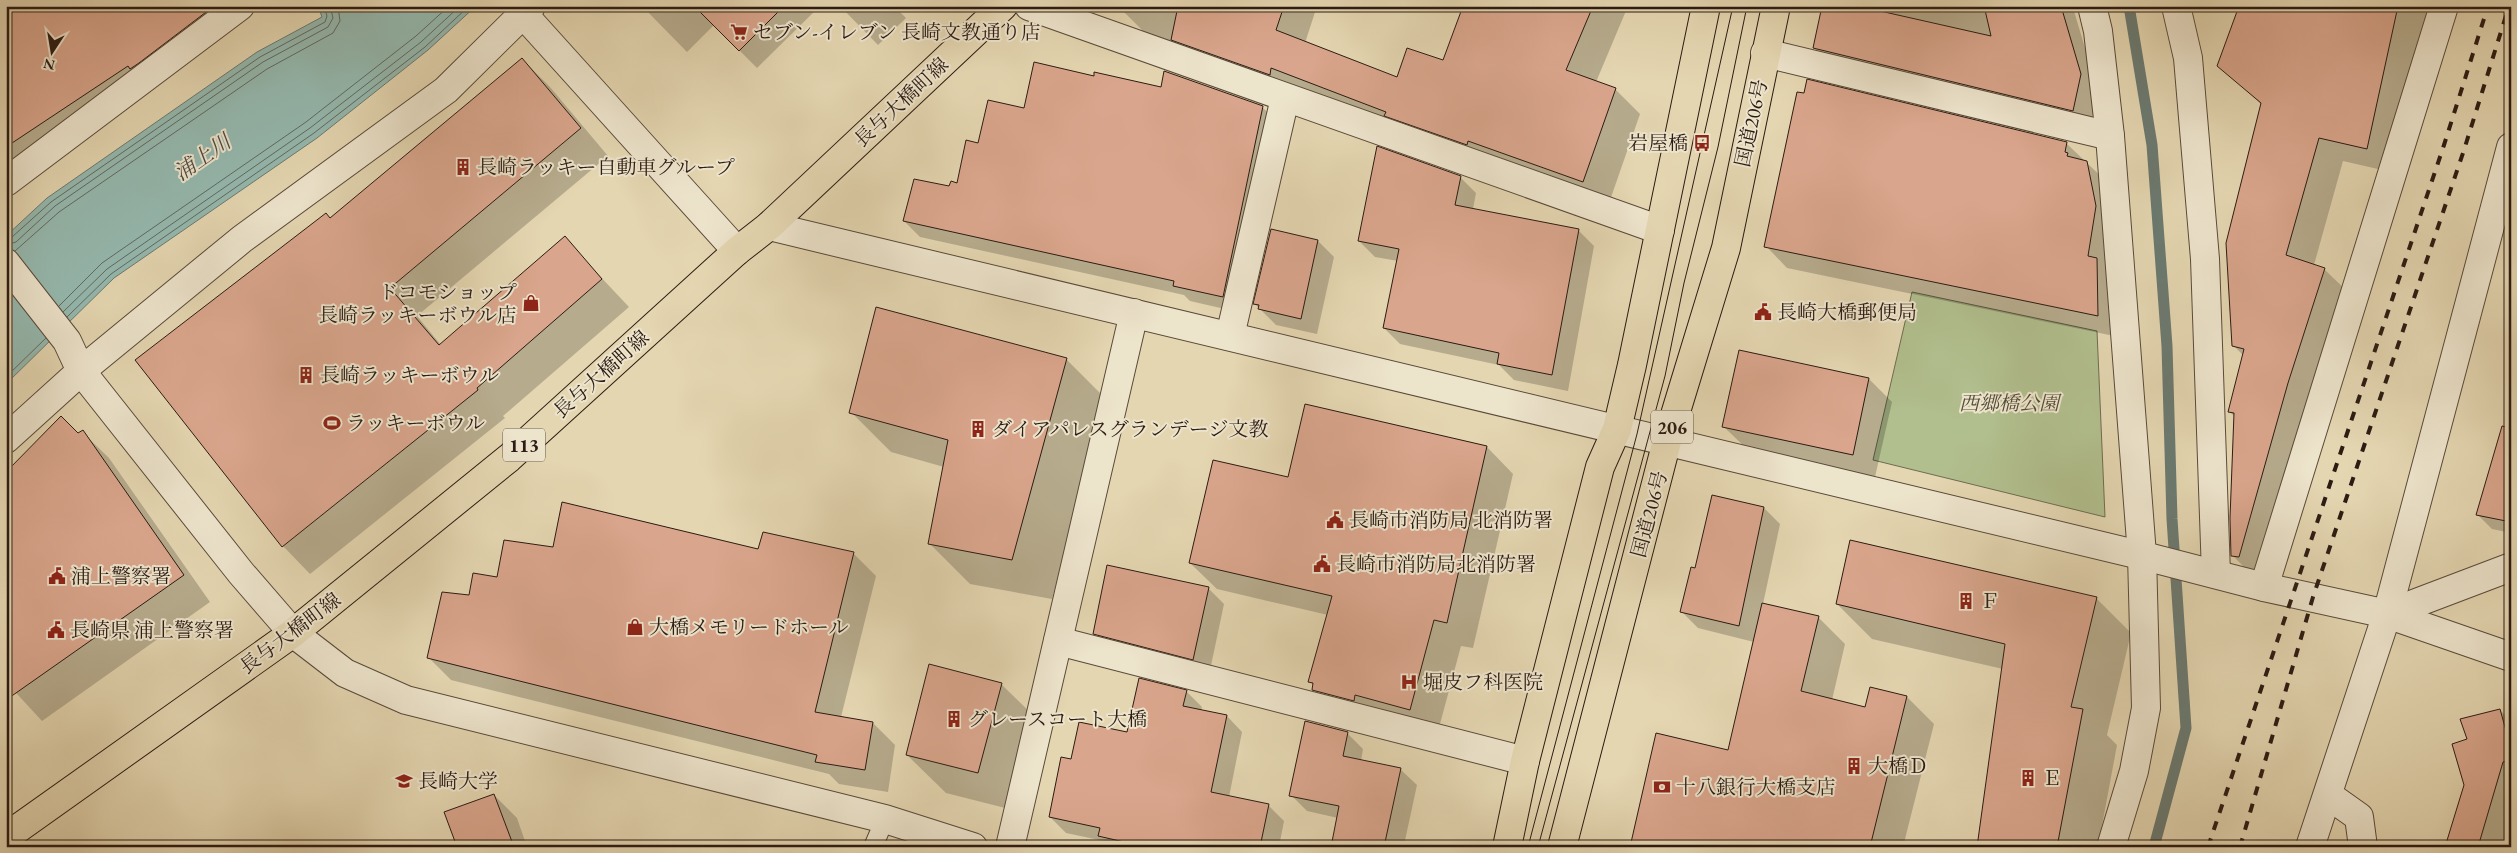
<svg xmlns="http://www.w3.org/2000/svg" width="2517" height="853" viewBox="0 0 2517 853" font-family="'EB Garamond','Noto Serif JP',serif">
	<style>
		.green { fill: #b1be8d; stroke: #6e6c50 }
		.water { fill: #95b9af; stroke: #6b7a71 }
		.shadow { fill: #0003 }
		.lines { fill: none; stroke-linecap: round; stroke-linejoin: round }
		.shore { stroke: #606a61; stroke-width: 1 }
		.stream { stroke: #6b7a71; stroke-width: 11 }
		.building { fill: #d9a58c; stroke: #2b1b13 }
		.service-casing { stroke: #594a3a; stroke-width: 20 }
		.minor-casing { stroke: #594a3a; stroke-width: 30 }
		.tertiary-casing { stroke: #594a3a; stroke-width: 30 }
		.primary-casing { stroke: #2b1b13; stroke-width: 30 }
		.trunk-casing { stroke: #2b1b13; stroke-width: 30 }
		.service { stroke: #ede4cc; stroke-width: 18 }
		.minor { stroke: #ede4cc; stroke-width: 28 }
		.tertiary { stroke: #ede4cc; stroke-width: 28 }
		.primary { stroke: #e4d6b1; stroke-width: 28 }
		.trunk { stroke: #e4d6b1; stroke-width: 28 }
		.tram { stroke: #2b1b13; stroke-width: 1 }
		.rail { stroke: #2b1b13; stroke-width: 4; stroke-dasharray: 9 9; stroke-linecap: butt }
		.labels { text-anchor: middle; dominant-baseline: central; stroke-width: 4; stroke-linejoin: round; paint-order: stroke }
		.shield { fill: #ede4cc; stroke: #65574a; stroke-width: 1 }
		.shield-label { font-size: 19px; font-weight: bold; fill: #2b1b13 }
		.poi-label { font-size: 20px; fill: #2b1b13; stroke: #ede4cc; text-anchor: start }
		.street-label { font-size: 20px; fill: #2b1b13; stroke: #ede4cc }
		.park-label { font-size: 20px; font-style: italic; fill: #534c38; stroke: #ede4cc }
		.water-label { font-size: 21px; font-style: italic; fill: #4b4a42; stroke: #ede4cc }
	</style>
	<rect width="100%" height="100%" fill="#e4d6b1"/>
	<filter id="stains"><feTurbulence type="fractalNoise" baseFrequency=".004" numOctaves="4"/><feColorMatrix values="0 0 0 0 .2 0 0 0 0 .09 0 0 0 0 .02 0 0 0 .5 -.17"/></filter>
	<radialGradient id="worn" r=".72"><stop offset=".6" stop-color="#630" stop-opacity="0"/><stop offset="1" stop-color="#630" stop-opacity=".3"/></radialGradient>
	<!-- green -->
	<path class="green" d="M1912,292L2097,331L2105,517L1873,460Z"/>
	<!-- water -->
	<path class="water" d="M318,6H476L428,50L317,138L114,278L6,384V236L47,198L257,52L322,17Z"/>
	<!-- shadow -->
	<g class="shadow">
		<path d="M6,6H235L6,185Z"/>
		<path d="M642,6H820L757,68L714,25L687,52Z"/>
		<path d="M840,6H894L906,18L878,45Z"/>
		<path d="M1123,6H1317L1305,43L1398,78L1444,62L1464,6H1628L1596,82L1615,89L1640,114L1608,206L1147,35L1121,9Z"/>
		<path d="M1824,6H2071L2074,11L2098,92L2090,128L1832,65L1814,48Z"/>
		<path d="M2240,6H2447L2391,172L2343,161L2314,265L2324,269L2349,293L2257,580L2232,555L2235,417L2229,411L2244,356L2234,346L2262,105L2219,65Z"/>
		<path d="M522,59L550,87L608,156L417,316L441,345L564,238L629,307L503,416L505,418L310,574L283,546L330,220Z"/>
		<path d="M1094,77L1262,107L1278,122L1238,312L1190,301L1184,295L920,237L904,221L958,184L979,144L1025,109Z"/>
		<path d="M2066,143L2109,184L2119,337L1787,268L1766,246Z"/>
		<path d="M1460,177L1476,193L1473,209L1578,230L1594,246L1568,391L1514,380L1499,365L1400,344L1384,328L1398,261L1375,257L1359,241Z"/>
		<path d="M1318,241L1334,257L1317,334L1276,325L1255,304Z"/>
		<path d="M1740,352L1869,379L1892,402L1875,477L1747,449L1724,427Z"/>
		<path d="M1066,359L1106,399L1052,599L970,584L930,544L944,467L891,452L851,412Z"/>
		<path d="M1306,406L1487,447L1513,474L1473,648L1461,646L1437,735L1340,716L1313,690L1314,686L1310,682L1328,615L1217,589L1190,563L1289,479Z"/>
		<path d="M2511,409V533L2492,529L2478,515L2493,483Z"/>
		<path d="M82,432L109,458L210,602L42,721L6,682L78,435Z"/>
		<path d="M1764,508L1780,524L1763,604L1818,617L1845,644L1832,700L1866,709L1871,688L1907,697L1934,724L1903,847H1631L1729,751L1754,642L1698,628L1682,612L1696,569Z"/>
		<path d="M554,549L853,553L876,576L841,717L873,723L895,745L888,792L839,784L829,774L451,680L429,658L470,597L498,578Z"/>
		<path d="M1208,588L1224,604L1209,675L1110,650L1094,633Z"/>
		<path d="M2096,598L2131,633L2107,735L2117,745L2098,847H1978L2003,669L1872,639L1837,604Z"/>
		<path d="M1001,684L1040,722L1017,811L946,793L907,755Z"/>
		<path d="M1186,691L1202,707L1201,711L1227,716L1242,732L1229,797L1268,805L1284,821L1279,847H1110L1104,841L1066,833L1050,817L1072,761L1128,733Z"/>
		<path d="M2500,710L2511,721V847H2447L2465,785L2469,739Z"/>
		<path d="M1347,733L1363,749L1361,761L1400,769L1417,785L1404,845L1412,847H1332L1338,818L1307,811L1291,795Z"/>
		<path d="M494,795L517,818L527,847H458Z"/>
	</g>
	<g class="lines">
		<!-- shore -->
		<g class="shore">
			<path d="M6,239L12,237L51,202L260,57L325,22L327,16L324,6"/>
			<path d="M6,245L16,242L55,206L263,62L328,27L333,18L330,6"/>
			<path d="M15,251L59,212L267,69L333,33L340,21L338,6"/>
			<path d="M59,306L102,263L306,122L416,36L449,6"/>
			<path d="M63,312L107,269L310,128L421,42L460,6"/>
			<path d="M67,317L111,274L314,133L425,47L469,6"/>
			<path d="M6,377L46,338"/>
		</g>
		<!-- stream -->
		<path class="stream" d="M2129,6L2152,145L2167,346L2172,519L2186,728L2154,847"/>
	</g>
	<!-- building -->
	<g class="building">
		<path d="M6,6H214L139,63L130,69L128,66L6,147Z"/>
		<path d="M694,6H784L739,51Z"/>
		<path d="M1178,6H1284L1276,30L1397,77L1407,48L1443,60L1463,6H1593L1566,70L1616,88L1583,182L1468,141L1467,145L1384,116L1386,112L1271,68L1270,75L1171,40Z"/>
		<path d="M1822,6H1881L1880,11L1991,36L1985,10L2001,6H2061L2081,74L2073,111L1813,48Z"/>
		<path d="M2239,6H2398L2367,149L2319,138L2286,255L2325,268L2288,383L2239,557L2231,556L2230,518L2234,413L2228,412L2244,349L2232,346L2226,243L2261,103L2217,66Z"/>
		<path d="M522,58L581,128L390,288L439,345L565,236L602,279L477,388L478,390L282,547L135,360L326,213L330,218Z"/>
		<path d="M1034,62L1094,76V72L1161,87L1164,71L1263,106L1223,297L1173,286L1174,281L903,221L914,179L949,186L951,181L957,183L966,140L978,143L988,100L1024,108Z"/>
		<path d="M1807,79L2067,142L2065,152L2068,153L2067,156L2087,161L2096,206L2088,256L2097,258L2098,316L1764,247L1797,92L1804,93Z"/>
		<path d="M1377,146L1461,176L1455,205L1579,229L1552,375L1497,364L1499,353L1383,328L1399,249L1358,241Z"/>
		<path d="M1271,229L1318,240L1301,319L1258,309L1259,305L1253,304Z"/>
		<path d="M876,307L1067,358L1012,560L928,544L948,440L849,413Z"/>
		<path d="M1739,350L1869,378L1853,455L1722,427Z"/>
		<path d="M1305,404L1487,446L1447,623L1434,620L1410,710L1355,695L1354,701L1312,690L1313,683L1308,682L1332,596L1189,563L1213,460L1288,477Z"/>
		<path d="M61,416L78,433L83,430L184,575L6,700V472Z"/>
		<path d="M2502,426L2511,428V522L2476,515Z"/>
		<path d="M1712,495L1764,507L1739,626L1680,612L1691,567L1695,568Z"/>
		<path d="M562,502L758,549L763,532L854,552L815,712L873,722L865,770L815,762L817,755L427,658L442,592L469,595L473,573L497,577L504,540L553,547Z"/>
		<path d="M1850,540L2097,597L2071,707L2083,709L2057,847H1977L2005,644L1836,604Z"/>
		<path d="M1107,565L1209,587L1193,660L1093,634Z"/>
		<path d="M1762,603L1819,616L1801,691L1865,707L1870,687L1907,696L1870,847H1630L1656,733L1728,750Z"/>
		<path d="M929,664L1002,683L978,773L906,755Z"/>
		<path d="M1139,678L1187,690L1183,706L1227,715L1211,792L1269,804L1260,847H1146L1098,836L1100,828L1049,817L1061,757L1071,759L1079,722L1127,732Z"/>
		<path d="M2500,709L2511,749V760L2503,762L2478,847H2445L2464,785L2452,744L2467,739L2460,719Z"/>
		<path d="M1305,721L1348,732L1343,756L1401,768L1384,847H1331L1339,806L1289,796Z"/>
		<path d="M494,794L514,847H457L444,812Z"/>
	</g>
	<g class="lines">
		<!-- service casing -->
		<g class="service-casing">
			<path id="service" d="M873,847L885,819"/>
		</g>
		<!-- minor casing -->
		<g class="minor-casing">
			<g id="minor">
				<path d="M1029,6L1660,230"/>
				<path d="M2092,6L2098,31L2110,136L2142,555L2146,708L2134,771L2111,847"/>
				<path d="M2176,6L2188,58L2205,259L2216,574"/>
				<path d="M1765,53L2110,136"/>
				<path d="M6,182L240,6"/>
				<path d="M1230,336L1285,98"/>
				<path d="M6,439L81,371L242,239L446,90L531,6"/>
				<path d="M2264,587L2444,6"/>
				<path d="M2387,614L2511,567"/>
				<path d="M2387,614L2511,657"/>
				<path d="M1058,641L1525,761"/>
				<path d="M2328,795L2359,817L2363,847"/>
				<path d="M1010,847L1134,313"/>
			</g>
		</g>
		<!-- tertiary casing -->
		<g class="tertiary-casing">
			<g id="tertiary">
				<path d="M524,15L737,251"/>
				<path d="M769,226L2148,557L2264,587L2387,614"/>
				<path d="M6,263L67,341L81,371L241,573L293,633L345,673L406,700L885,819L973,847"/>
				<path d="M2310,847L2387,614L2511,147"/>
			</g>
		</g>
		<!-- primary casing -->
		<g class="primary-casing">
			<path id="primary" d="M6,837L293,633L509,458L737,251L769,226L1003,6"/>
		</g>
		<!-- trunk casing -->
		<g class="trunk-casing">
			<g id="trunk">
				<path d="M1507,847L1525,761L1600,467L1617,429L1632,365L1706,6"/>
				<path d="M1562,847L1667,441L1726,248L1776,6"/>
			</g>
		</g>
		<!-- service -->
		<use href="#service" class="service"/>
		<!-- minor -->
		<use href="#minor" class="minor"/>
		<!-- tertiary -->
		<use href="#tertiary" class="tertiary"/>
		<!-- primary -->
		<use href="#primary" class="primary"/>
		<!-- trunk -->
		<use href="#trunk" class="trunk"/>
		<!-- tram -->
		<g class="tram">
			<path d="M1528,847L1637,434L1733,6"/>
			<path d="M1538,847L1665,376L1684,283L1718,147L1747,6"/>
		</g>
		<!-- rail -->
		<g class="rail">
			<path d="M2208,847L2444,145L2488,6"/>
			<path d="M2240,847L2313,597L2464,150L2509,6"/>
		</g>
	</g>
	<!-- icons -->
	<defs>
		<g id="supermarket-bare" transform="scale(1.35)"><path d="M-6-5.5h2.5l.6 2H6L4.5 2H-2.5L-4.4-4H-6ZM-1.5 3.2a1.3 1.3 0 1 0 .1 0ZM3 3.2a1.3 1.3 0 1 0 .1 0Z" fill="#8f2418" stroke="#ede4cc" stroke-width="2.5" paint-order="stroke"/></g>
		<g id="bus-bare" transform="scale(1.35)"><path d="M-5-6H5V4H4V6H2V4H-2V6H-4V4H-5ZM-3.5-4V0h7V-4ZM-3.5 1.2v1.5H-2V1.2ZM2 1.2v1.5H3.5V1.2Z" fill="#8f2418" stroke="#ede4cc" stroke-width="2.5" paint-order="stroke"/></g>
		<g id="building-bare" transform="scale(1.35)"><path d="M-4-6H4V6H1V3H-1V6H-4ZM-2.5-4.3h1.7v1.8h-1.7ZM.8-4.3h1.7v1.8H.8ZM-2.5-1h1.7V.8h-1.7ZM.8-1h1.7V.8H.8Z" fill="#8f2418" stroke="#ede4cc" stroke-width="2.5" paint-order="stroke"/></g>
		<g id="shop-bare" transform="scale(1.35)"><path d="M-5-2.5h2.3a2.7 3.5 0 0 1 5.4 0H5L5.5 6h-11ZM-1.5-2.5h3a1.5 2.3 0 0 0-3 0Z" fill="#8f2418" stroke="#ede4cc" stroke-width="2.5" paint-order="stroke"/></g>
		<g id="civic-bare" transform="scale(1.35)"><path d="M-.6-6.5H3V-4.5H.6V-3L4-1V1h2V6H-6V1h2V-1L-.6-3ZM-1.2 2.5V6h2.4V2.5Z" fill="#8f2418" stroke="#ede4cc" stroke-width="2.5" paint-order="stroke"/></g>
		<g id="stadium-bare" transform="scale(1.35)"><path d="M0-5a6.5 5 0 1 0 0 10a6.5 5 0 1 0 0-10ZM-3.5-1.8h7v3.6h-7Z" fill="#8f2418" stroke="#ede4cc" stroke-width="2.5" paint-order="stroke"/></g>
		<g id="hospital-bare" transform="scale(1.35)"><path d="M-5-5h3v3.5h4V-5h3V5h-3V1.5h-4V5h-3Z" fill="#8f2418" stroke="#ede4cc" stroke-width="2.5" paint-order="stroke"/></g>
		<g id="university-bare" transform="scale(1.35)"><path d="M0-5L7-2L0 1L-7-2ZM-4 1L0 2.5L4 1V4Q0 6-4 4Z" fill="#8f2418" stroke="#ede4cc" stroke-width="2.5" paint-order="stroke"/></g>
		<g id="bank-bare" transform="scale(1.35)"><path d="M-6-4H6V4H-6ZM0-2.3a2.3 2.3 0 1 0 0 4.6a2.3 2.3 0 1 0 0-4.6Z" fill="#8f2418" stroke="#ede4cc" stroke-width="2.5" paint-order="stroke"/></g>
	</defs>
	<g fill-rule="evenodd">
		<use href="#supermarket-bare" x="739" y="32"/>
		<use href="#bus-bare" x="1702" y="143"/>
		<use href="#building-bare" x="463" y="167"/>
		<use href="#shop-bare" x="531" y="303"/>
		<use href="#civic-bare" x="1763" y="312"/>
		<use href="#building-bare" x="306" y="375"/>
		<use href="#stadium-bare" x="332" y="423"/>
		<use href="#building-bare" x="978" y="429"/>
		<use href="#civic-bare" x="1335" y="520"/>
		<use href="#civic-bare" x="1322" y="564"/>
		<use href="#civic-bare" x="57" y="576"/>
		<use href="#building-bare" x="1966" y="601"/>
		<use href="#shop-bare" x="635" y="627"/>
		<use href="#civic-bare" x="56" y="630"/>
		<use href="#hospital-bare" x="1409" y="682"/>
		<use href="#building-bare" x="954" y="719"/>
		<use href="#building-bare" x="1854" y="766"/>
		<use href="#building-bare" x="2028" y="778"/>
		<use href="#university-bare" x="404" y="781"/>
		<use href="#bank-bare" x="1662" y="787"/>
	</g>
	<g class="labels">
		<!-- shield labels -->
		<g class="shield">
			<rect x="1651" y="410.5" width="42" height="33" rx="4"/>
			<rect x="503" y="428.5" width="42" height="33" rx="4"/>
		</g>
		<g class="shield-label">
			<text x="1672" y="427">206</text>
			<text x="524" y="445">113</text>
		</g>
		<!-- poi labels -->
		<g class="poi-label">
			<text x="753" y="32">セブン-イレブン 長崎文教通り店</text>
			<text x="1688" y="143" text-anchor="end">岩屋橋</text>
			<text x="477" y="167">長崎ラッキー自動車グループ</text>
			<text x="517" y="292" text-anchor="end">ドコモショップ<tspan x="517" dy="23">長崎ラッキーボウル店</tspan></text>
			<text x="1777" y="312">長崎大橋郵便局</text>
			<text x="320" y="375">長崎ラッキーボウル</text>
			<text x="346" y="423">ラッキーボウル</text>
			<text x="992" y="429">ダイアパレスグランデージ文教</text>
			<text x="1349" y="520">長崎市消防局 北消防署</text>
			<text x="1336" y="564">長崎市消防局北消防署</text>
			<text x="71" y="576">浦上警察署</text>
			<text x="1980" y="601">Ｆ</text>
			<text x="649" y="627">大橋メモリードホール</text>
			<text x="70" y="630">長崎県 浦上警察署</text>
			<text x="1423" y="682">堀皮フ科医院</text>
			<text x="968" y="719">グレースコート大橋</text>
			<text x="1868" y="766">大橋Ｄ</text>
			<text x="2042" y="778">Ｅ</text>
			<text x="418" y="781">長崎大学</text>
			<text x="1676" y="787">十八銀行大橋支店</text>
		</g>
		<!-- street labels -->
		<g class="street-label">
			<text transform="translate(901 102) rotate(-43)">長与大橋町線</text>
			<text transform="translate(1751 123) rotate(-78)">国道206号</text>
			<text transform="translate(601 374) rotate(-42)">長与大橋町線</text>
			<text transform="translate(1649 514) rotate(-75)">国道206号</text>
			<text transform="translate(290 633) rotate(-37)">長与大橋町線</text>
		</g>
		<!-- park labels -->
		<g class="park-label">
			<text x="2009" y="403">西郷橋公園</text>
		</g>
		<!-- water labels -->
		<g class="water-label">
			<text transform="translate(202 157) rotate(-35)">浦上川</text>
		</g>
	</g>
	<!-- margin -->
	<rect width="2517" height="853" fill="none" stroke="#e4d6b1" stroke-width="25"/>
	<rect x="8" y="8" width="2502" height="838" fill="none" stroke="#2b1b13" stroke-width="2.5"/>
	<rect x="12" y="12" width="2492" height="828" fill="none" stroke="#2b1b13"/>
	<!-- north arrow -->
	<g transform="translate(52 52) rotate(192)" stroke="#ede4cc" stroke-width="4" paint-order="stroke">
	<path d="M0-4L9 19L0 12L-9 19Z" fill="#2b1b13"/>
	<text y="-8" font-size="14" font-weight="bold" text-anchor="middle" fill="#2b1b13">N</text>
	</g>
	<rect width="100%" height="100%" filter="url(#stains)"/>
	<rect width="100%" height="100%" fill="url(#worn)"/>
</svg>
